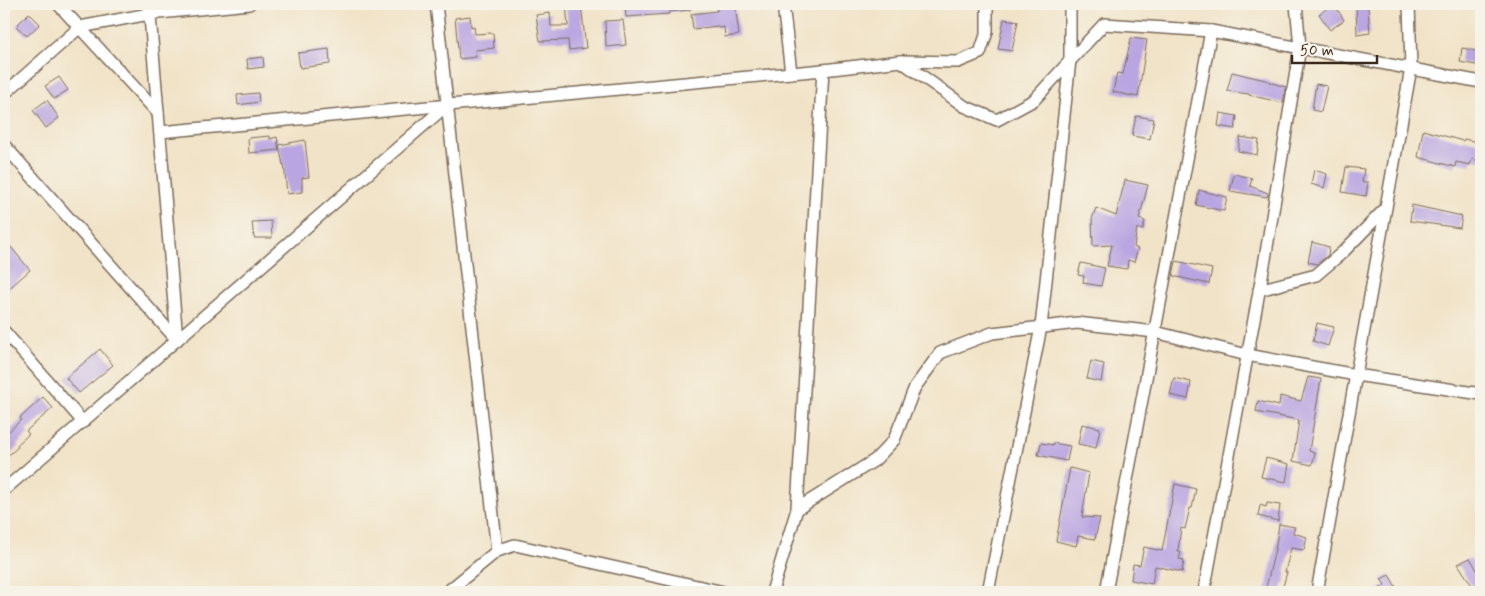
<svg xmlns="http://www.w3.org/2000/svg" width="1485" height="596" viewBox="0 0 1485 596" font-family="Mynerve,sans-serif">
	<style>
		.building { fill: #b9a5e1 }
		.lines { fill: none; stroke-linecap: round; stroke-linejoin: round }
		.street-casing { stroke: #7b6b59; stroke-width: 14 }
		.street { stroke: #fff; stroke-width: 11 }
	</style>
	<rect width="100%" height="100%" fill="#f7f3e8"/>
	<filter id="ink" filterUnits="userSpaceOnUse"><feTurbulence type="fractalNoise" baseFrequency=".02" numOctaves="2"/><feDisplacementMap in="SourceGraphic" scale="10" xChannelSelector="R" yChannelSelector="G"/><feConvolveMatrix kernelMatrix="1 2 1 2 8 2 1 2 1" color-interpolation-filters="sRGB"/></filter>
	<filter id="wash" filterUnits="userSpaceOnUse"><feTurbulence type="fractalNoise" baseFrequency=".0096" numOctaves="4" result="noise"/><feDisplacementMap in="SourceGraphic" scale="20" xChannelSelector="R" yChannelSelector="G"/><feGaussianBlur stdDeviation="1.12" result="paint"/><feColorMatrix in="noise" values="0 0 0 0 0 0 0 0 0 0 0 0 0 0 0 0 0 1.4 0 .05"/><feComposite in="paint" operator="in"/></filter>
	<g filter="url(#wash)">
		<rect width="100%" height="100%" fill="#f1e3c7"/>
		<g id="blocks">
			<!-- building -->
			<g class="building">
				<path d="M566,4H581L586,48L569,50L568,40L540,41L536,15L550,13L551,26H568Z"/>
				<path d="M625,4H690V10L669,12V14L626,17Z"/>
				<path d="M716,4H735L739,35L725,37L724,27L718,28V26L693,29L691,14L717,11Z"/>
				<path d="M1334,4L1344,20L1330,30L1319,14Z"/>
				<path d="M1356,4H1366V7H1368L1370,33L1357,35Z"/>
				<path d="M29,13L40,24L27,36L16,26Z"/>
				<path d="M470,16L471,27L474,26L475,34L493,33L494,48L475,50L476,57L459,59L455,18Z"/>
				<path d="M1004,19L1018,21L1012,51L998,49Z"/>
				<path d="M623,20L626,45L606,47L605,21Z"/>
				<path d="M1131,38L1147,40L1138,97L1113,92L1117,73L1123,74Z"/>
				<path d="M1462,48L1481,52V66L1460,62Z"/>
				<path d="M329,49L330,64L300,68L298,53Z"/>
				<path d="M263,57L264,67L248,69L247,59Z"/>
				<path d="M1232,72L1269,81V82L1286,87L1283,103L1249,95V94L1227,91Z"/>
				<path d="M59,77L68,90L54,99L45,86Z"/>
				<path d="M1316,84L1327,86L1321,112L1312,110Z"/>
				<path d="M258,93L259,102L238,105L237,95Z"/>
				<path d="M47,100L59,118L46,128L33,110Z"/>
				<path d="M1220,113L1237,116L1235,129L1218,126Z"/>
				<path d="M1136,116L1154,119L1150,139L1132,136Z"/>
				<path d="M1423,130L1463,141L1464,139L1481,143V161L1472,159L1470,165L1456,162L1455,167L1418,157Z"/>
				<path d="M270,136V139L277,137L279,150L249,153L248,138Z"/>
				<path d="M1240,137L1259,140L1257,155L1238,151Z"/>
				<path d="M305,140L309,177L302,178V192L287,194L284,164L283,165L279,145Z"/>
				<path d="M1346,167L1364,169L1362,182H1368L1366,196L1342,192Z"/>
				<path d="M1314,170L1327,174L1324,188L1311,184Z"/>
				<path d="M1234,174L1252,178L1250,186L1268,193L1267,197L1230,191Z"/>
				<path d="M1125,180L1148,185L1139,219L1145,221L1143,230L1137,228L1134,247L1138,249L1134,262L1128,260L1127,269L1107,266L1112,245L1093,246L1092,219L1096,208L1116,216Z"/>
				<path d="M1199,190L1227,197L1224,211L1196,205Z"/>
				<path d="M1412,205L1462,216L1460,228L1410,221Z"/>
				<path d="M271,221L272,238H254L252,222Z"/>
				<path d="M1312,242L1329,247L1328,255L1317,264L1308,262Z"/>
				<path d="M10,246L30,270L4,293V251Z"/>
				<path d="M1176,261L1212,269L1209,284L1173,276Z"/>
				<path d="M1081,263L1105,268L1101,286L1083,283L1084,276L1078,275Z"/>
				<path d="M1317,323L1334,327L1328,346L1313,341Z"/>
				<path d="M100,349L113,365L79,393L66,378Z"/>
				<path d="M1091,361L1104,364L1101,382L1087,379Z"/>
				<path d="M1308,377L1321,379L1309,451L1315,453L1312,465L1293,461L1299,420L1256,412L1258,401L1279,406L1280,396L1301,401Z"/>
				<path d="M1174,378L1191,382L1188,399L1170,395Z"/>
				<path d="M43,397L53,408L26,431L29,434L17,445L18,447L4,459V436L21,420L20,418Z"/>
				<path d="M1082,424L1100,428L1096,448L1078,444Z"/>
				<path d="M1041,443L1053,445V443L1070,446L1067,461L1038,455Z"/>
				<path d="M1266,458L1289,464L1286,482L1261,477Z"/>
				<path d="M1070,468L1089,473L1082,517L1100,518L1095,539L1078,536L1076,546L1056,541Z"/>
				<path d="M1175,484L1196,489L1192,508H1190L1185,529L1181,528L1178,551L1181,552L1179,559L1184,560L1182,572L1155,566L1152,584L1131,580L1133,564L1140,565L1144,547L1162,551Z"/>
				<path d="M1267,503L1280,505L1278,521L1258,516L1260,505L1266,507Z"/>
				<path d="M1279,524L1295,527L1293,533L1307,537L1304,550L1291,548L1285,572H1287L1282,590L1266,588L1276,545Z"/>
				<path d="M1470,558L1481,577V583L1473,587L1458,564Z"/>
				<path d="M1389,575L1399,592H1375L1385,585L1381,579Z"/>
			</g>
		</g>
	</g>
	<g filter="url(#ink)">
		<use href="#blocks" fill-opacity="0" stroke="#7b6b59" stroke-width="1"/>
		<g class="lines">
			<!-- street casing -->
			<g class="street-casing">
				<g id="street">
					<path d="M58,4L158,113"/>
					<path d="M149,4L177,340"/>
					<path d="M436,4L497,551"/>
					<path d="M783,4L791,73"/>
					<path d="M901,61L964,106L997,120L1034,100L1104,24L1211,31L1481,82"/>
					<path d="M4,94L80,27L149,14L249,4"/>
					<path d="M160,132L823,70L901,61L958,62L980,53L987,32V9L989,4"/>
					<path d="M4,145L177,340"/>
					<path d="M1259,290L1316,275L1343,252L1384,210"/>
					<path d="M4,331L83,422"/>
					<path d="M4,490L447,105"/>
					<path d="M797,509L875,460L894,440L915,387L940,353L992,333L1077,323L1155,332L1247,355L1356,375L1481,394"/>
					<path d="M447,592L497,551L515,545L724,592"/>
					<path d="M772,592L797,509L823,70"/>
					<path d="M988,592L1041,327L1070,60V4"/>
					<path d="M1106,592L1211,31"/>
					<path d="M1204,592L1265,259L1300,47L1296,4"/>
					<path d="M1317,592L1411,68L1409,4"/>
				</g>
			</g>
			<!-- street -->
			<use href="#street" class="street"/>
		</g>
	</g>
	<!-- margin -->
	<rect width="1485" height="596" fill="none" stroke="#f7f3e8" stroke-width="20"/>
	<!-- scale -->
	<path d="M1292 55v8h85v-8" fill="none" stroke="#3b2a1e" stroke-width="2.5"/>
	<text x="1300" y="55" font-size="15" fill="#3b2a1e" stroke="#f7f3e8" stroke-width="4" paint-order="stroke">50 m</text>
</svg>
